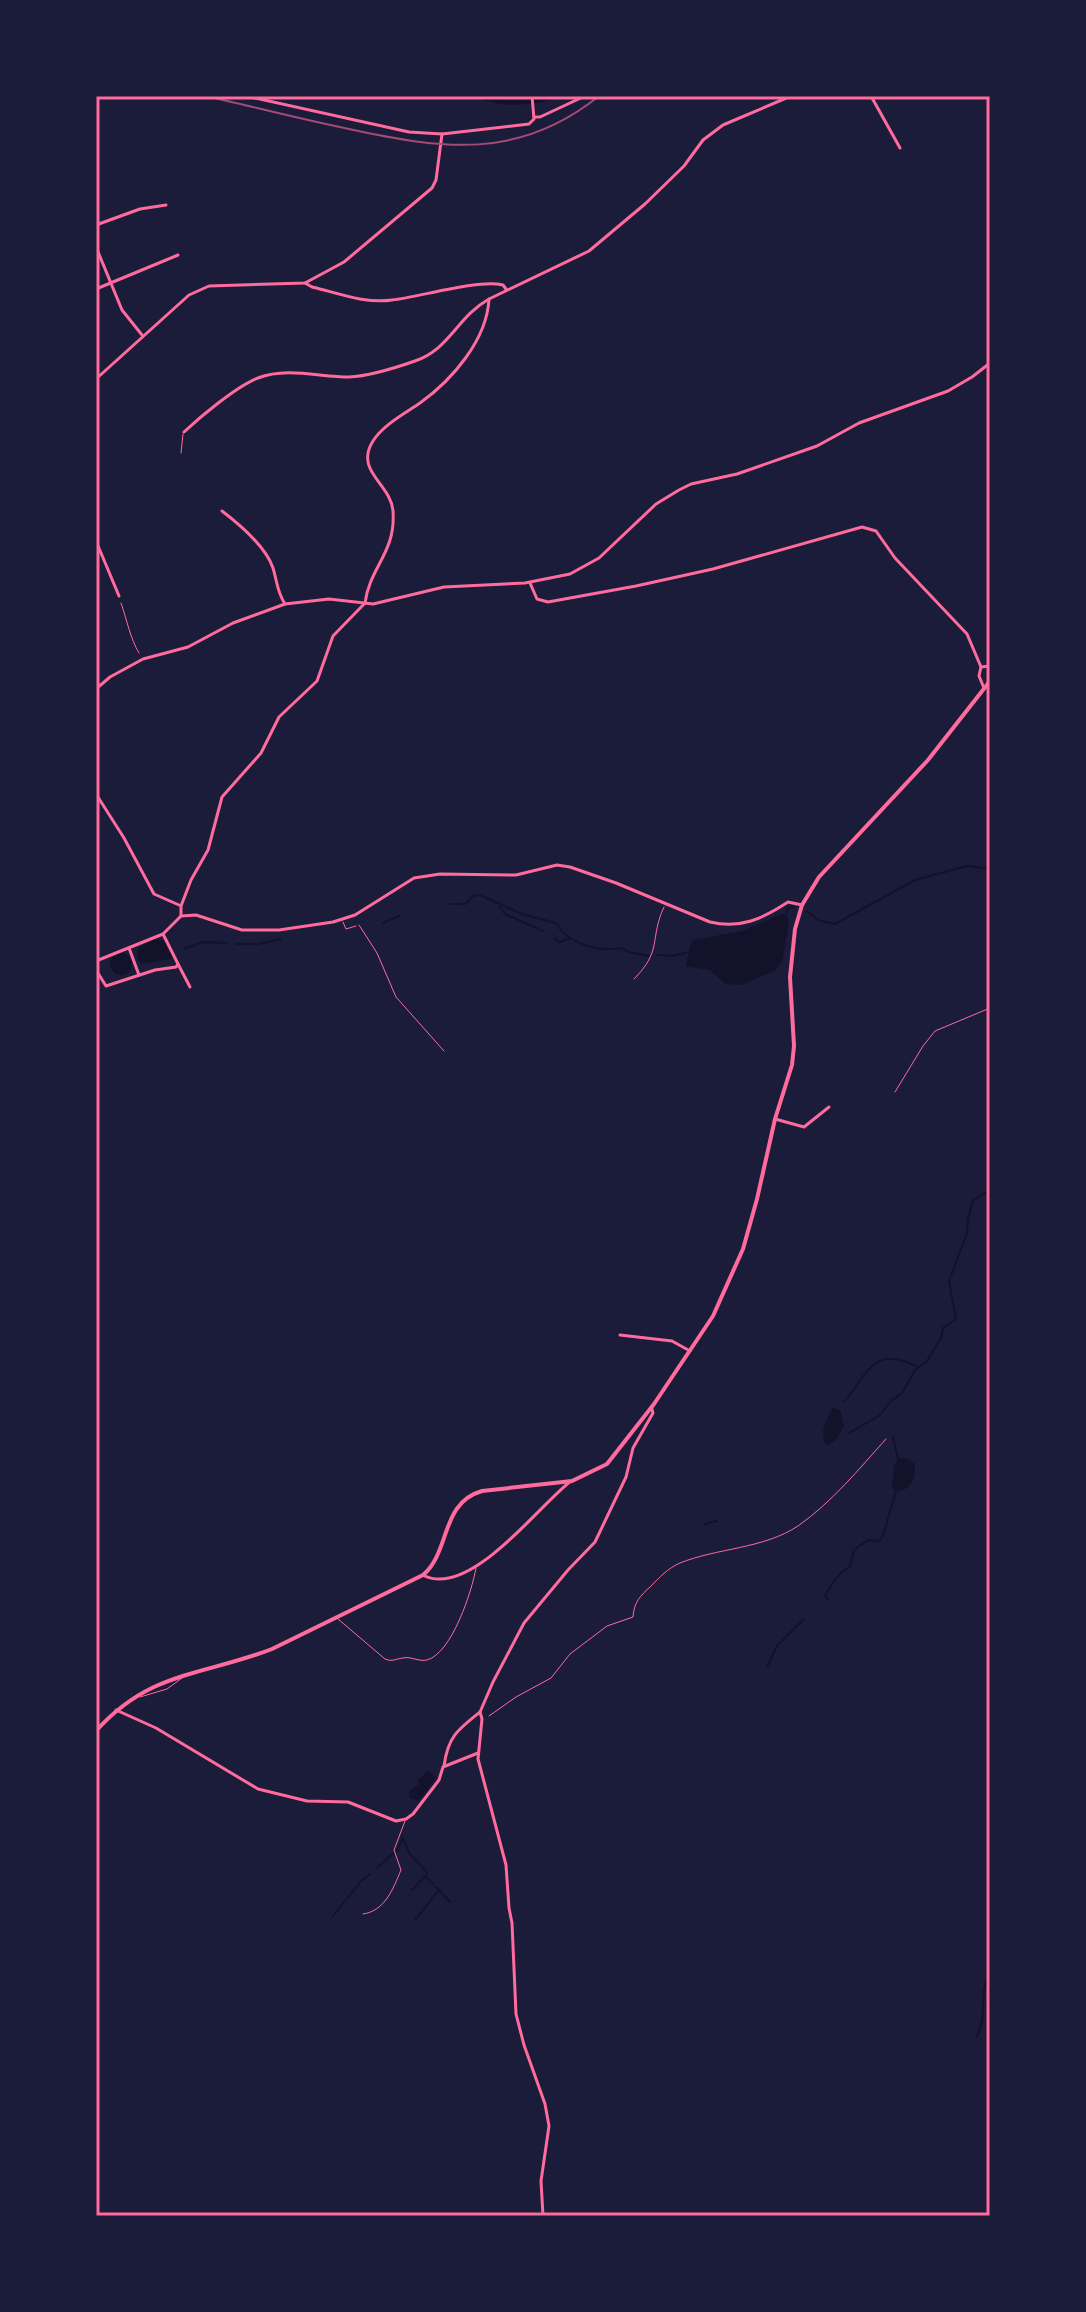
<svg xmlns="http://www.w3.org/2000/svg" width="1086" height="2312" viewBox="0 0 1086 2312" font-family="'Roboto Serif',serif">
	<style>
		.water { fill: #12122b }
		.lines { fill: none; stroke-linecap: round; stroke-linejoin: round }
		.stream { stroke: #12122b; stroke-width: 2 }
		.path { stroke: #ff6b9d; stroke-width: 1 }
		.service { stroke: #ff6b9d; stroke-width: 1 }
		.minor { stroke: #ff6b9d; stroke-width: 3 }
		.tertiary { stroke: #ff6b9d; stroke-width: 3 }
		.primary { stroke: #ff6b9d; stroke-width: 4 }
		.rail { stroke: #a44b75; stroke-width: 2 }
		.neatline { fill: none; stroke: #ff6b9d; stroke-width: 3 }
	</style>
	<rect width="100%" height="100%" fill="#1b1b3a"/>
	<!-- water -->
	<g class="water">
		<path d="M475,96H569C536,104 506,111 475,96Z"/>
		<path d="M782,914L787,916L789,923L782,961L776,970L741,985L725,984L710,970L686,966L690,945L693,940L742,931Z"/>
		<path d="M155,939L164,941L172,955L171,959L141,964L137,958V949Z"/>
		<circle cx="121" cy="964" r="11"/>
		<path d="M833,1408L840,1410L844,1427L835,1441L827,1446C818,1433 826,1421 833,1408Z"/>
		<path d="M906,1458L915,1464C915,1478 913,1490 896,1491L892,1488L894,1466L898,1459Z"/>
		<path d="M428,1771L436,1777L419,1801L410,1798L409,1792L419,1784L418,1780Z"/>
	</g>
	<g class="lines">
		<!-- stream -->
		<g class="stream">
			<path d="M450,904H465L473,896L480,895L522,914L556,923C569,945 599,952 623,948L628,952L649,956"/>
			<path d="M500,907L505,914L543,931"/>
			<path d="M807,911L818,920L835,924L915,880L967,866L990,869"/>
			<path d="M786,915L788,908L794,907"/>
			<path d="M383,923L399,916"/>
			<path d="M554,938L559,942L569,939"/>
			<path d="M236,944H258L281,939"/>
			<path d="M184,949L203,942L227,943"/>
			<path d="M657,955L671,956L690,952"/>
			<path d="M844,1402C869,1372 873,1345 916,1366"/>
			<path d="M849,1433L879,1416L891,1401L902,1393L915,1370L927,1361L941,1338L943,1328L956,1319L949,1281L967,1233L968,1219L973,1200L990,1190"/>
			<path d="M893,1437L898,1459"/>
			<path d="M705,1524L717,1521"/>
			<path d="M828,1599L825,1596C832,1584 837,1573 850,1567L854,1550L868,1540L879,1541L883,1536L896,1491"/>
			<path d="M767,1667L777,1646L804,1619"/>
			<path d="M402,1837L409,1853L427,1872L426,1877L433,1884"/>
			<path d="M397,1851L402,1839"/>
			<path d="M376,1869L393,1853"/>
			<path d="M436,1887L450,1902"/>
			<path d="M412,1890L425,1876"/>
			<path d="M333,1916L361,1881L370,1874"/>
			<path d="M415,1920L439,1890"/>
			<path d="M977,2036C989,2013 977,1995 990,1972"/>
		</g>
		<!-- path -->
		<g class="path">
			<path d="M121,603C127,620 130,638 139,653"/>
			<path d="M489,1716L516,1697L551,1678L570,1654L607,1626L633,1617C634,1602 640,1596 651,1586C659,1578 668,1568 680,1563C717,1548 763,1549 798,1526C832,1502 859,1469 886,1439"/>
		</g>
		<!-- service -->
		<g class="service">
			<path d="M181,453L183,434"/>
			<path d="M343,922L346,929L356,926"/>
			<path d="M359,925L377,953L396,997L444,1051"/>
			<path d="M634,979C663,950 649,939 664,907"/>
			<path d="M895,1092L923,1046L935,1031L990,1008"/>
			<path d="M338,1619L385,1659C393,1662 395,1659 403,1658C411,1656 419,1662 427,1660C452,1653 472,1591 476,1568"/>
			<path d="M140,1697L167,1689L182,1678"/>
			<path d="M363,1914C385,1911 393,1889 401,1870L394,1850L405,1821"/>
		</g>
		<!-- minor -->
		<g class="minor">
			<path d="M246,96L409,132L442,134L529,124L534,119L532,96"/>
			<path d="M871,96L900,148"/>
			<path d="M534,117H540L585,96"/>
			<path d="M96,225L140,209L166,205"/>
			<path d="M96,247L122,310L142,335"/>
			<path d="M305,283L312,287C338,293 365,304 392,300C420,297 478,279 503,285L506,289"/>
			<path d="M96,289L178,255"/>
			<path d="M96,379L189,295L209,286L305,283L344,262L432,188L436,180L442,134"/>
			<path d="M184,432C200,417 238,385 258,378C287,367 319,377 349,377C370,376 395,368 415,361C450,349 457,317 489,299"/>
			<path d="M222,511C239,524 266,547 273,568C277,581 277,592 285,604"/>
			<path d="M96,541L119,596"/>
			<path d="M530,583L537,599L548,602L636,586L713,569L862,527L876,531L895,558L967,634L981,667L979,676L984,688"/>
			<path d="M365,603C370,566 396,553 393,511C391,484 354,471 373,441C383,425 404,414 420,403C452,380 487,340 489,299L589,251L645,204L684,166L703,140L723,125L791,96"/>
			<path d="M981,667L990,666"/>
			<path d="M96,689L110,677L143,659L188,647L233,623L285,604L329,599L373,604L444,587L525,583L570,574L599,558L656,504L679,490L691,484L737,474L817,446L859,423L948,391L972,377L990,363"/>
			<path d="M96,794L124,838L154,894L179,905"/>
			<path d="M181,916V906L191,880L208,850L222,797L261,753L279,717L317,681L333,636L365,603"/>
			<path d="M129,948L139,975"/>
			<path d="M178,964L190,987"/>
			<path d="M96,970L106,986L155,970L176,967L178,964L163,934"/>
			<path d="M775,1119L804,1127L829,1107"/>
			<path d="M620,1335L672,1341L690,1351"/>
			<path d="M423,1575C469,1600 539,1505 571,1481"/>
			<path d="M116,1710L156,1728L258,1789L307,1801L348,1802L396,1821L406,1819L413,1814L439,1780L443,1767L478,1753"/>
			<path d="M444,1766C448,1737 457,1730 480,1712"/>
		</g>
		<!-- tertiary -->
		<g class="tertiary">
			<path d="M96,961L163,934L181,916L196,915L242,930H279L333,922L355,915L414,878L440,874L516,875L557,865L570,867L616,883L710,922C741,929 762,919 788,902L802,905"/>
			<path d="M543,2216L541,2181L549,2126L545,2104L524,2045L516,2014L512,1923L509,1908L506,1865L478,1759L482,1719L480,1712L493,1682L524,1623L568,1570L595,1542L626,1477L633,1448L653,1413L652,1409"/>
		</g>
		<!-- primary -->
		<path class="primary" d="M96,1731C151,1670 203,1676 272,1649L423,1575C451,1551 440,1503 482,1491L572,1481L607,1464L654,1404L713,1316L743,1249L757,1199L775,1119L792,1065L794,1046L790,977L795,929L802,905L819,877L928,760L990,681"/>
		<!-- rail -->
		<path class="rail" d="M206,96C254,107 301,119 349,129C442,149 518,161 599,96"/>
	</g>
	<!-- border -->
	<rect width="1086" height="2312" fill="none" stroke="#1b1b3a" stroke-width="196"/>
	<rect x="98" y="98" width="890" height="2116" class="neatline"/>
</svg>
